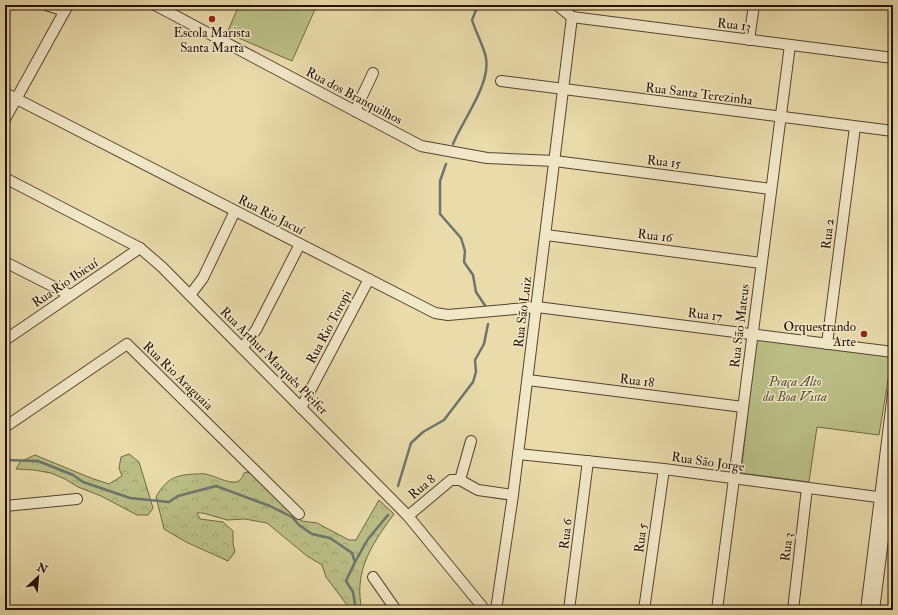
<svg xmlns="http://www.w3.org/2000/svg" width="898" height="615" viewBox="0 0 898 615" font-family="'IM FELL Double Pica',serif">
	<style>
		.forest { fill: url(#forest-crowns); stroke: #706845 }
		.park { fill: #babf86; stroke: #706845 }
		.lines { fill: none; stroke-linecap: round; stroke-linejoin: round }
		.stream { stroke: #6d756e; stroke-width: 2.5 }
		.minor-casing { stroke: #57432e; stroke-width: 12 }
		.minor { stroke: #f1e8c8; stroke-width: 10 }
		.poi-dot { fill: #8f2418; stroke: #f1e8c8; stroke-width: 1.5 }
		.labels { text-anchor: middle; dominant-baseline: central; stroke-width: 3; stroke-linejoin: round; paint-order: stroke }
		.street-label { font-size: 13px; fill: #261004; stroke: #f1e8c8 }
		.poi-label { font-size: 13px; fill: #261004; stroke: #f1e8c8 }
		.park-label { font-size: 13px; font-style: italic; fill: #5a4d32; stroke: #f1e8c8 }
	</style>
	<defs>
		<pattern id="forest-crowns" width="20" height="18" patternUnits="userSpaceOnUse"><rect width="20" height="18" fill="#babf86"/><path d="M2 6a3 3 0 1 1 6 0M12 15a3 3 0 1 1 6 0" fill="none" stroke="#a0a372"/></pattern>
	</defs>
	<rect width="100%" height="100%" fill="#e9dbaa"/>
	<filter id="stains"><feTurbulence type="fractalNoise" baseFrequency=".005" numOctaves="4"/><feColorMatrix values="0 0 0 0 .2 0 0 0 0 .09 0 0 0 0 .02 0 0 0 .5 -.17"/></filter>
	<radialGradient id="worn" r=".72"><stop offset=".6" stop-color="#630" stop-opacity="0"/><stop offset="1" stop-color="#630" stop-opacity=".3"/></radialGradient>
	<!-- forest -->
	<g class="forest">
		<path d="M129,454L139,462L153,508L148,515H137L101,496L78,487L65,479L51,473L34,470L16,469L20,462L35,455L91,478L109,484L122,476L119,468L121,457Z"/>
		<path d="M247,472L254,474L301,521L317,523L349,540H356L379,500L394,514C378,536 362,558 360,585C359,593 361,602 361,610H345L347,605L326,577L322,565L307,556L267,523L245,519L227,520L203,513H197L200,519L223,522L233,531V544L235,552L228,561L186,542L164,529L156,497C167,478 175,475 196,474C201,474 205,473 209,475C217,477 227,483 236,482C241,481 242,477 244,473Z"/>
	</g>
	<!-- park -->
	<g class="park">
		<path d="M239,5H317L292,61L227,33Z"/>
		<path d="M756,339L892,356L879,435L817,427L809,482L741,473Z"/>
	</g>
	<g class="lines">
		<!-- stream -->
		<g class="stream">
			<path d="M453,144C462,121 491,84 486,58C484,47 476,33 472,20L478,5"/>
			<path d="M446,164L440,181V214L461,238L465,251L464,262L473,275L476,292L486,307"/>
			<path d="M5,460L38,461L73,475L83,482L130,498L169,502L178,496L216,486L270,506L292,517L299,525L312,534L330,538L352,553L355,562L346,581L353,592L356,610"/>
			<path d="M398,486L411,443L423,432L444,420L473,382L476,372L475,360L484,344L488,324"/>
			<path d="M355,562L368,539L388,515"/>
		</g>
		<!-- minor casing -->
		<g class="minor-casing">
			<g id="minor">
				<path d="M46,5L65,11"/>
				<path d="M155,5L421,146L487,158L555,161L771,189"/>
				<path d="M557,5L572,17"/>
				<path d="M572,17L893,58"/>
				<path d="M749,40L754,5"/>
				<path d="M501,81L893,131"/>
				<path d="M5,93L435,313L448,315L537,307L893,352"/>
				<path d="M355,111L373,73"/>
				<path d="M5,119L68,5"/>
				<path d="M5,178L140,248L162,267L408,516L485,610"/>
				<path d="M546,235L761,263"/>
				<path d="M5,262L70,295"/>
				<path d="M190,295L203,278L235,211"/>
				<path d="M5,340L140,248"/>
				<path d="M827,344L855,127"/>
				<path d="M242,348L256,330L300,244"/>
				<path d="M528,380L743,407"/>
				<path d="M301,408L369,279"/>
				<path d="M5,427L127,344L299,514"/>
				<path d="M518,454L664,469L893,499"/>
				<path d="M460,480L478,490L513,495"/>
				<path d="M460,480L471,441"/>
				<path d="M5,506L77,499"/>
				<path d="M408,516L451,480H460"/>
				<path d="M373,577L396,610"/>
				<path d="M496,610L513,495L572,17"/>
				<path d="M569,610L588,461"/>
				<path d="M644,610L664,469"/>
				<path d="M717,610L790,45"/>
				<path d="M793,610L807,488"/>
				<path d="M866,610L893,393"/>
				<path d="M874,610L893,462"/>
			</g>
		</g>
		<!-- minor -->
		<use href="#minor" class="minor"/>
	</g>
	<!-- markers -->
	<g class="poi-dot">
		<circle cx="212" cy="19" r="4"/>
		<circle cx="864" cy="334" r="4"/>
	</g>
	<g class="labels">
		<!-- street labels -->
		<g class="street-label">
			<text transform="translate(734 25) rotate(7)">Rua 13</text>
			<text transform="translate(699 94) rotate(7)">Rua Santa Terezinha</text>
			<text transform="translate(354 96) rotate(28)">Rua dos Branquilhos</text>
			<text transform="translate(664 162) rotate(7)">Rua 15</text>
			<text transform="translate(271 215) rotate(27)">Rua Rio Jacuí</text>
			<text transform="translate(828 234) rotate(-83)">Rua 2</text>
			<text transform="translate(655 236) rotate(7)">Rua 16</text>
			<text transform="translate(65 283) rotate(-34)">Rua Rio Ibicuí</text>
			<text transform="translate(523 312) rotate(-83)">Rua São Luiz</text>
			<text transform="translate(705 315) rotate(7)">Rua 17</text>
			<text transform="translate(740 326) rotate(-83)">Rua São Mateus</text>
			<text transform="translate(329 327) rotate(-62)">Rua Rio Toropi</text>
			<text transform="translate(274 361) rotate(45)">Rua Arthur Marquês Pfeifer</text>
			<text transform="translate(178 376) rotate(44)">Rua Rio Araguaia</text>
			<text transform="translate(637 381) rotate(7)">Rua 18</text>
			<text transform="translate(708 462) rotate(8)">Rua São Jorge</text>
			<text transform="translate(422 487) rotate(-40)">Rua 8</text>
			<text transform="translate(566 534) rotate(-83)">Rua 6</text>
			<text transform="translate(641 538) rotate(-82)">Rua 5</text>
			<text transform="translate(787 547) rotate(-83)">Rua 3</text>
		</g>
		<!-- poi labels -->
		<g class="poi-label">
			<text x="212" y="33">Escola Marista<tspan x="212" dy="15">Santa Marta</tspan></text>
			<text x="856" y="327" text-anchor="end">Orquestrando<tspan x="856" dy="15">Arte</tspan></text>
		</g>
		<!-- park labels -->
		<g class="park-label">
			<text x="795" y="382">Praça Alto<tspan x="795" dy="15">da Boa Vista</tspan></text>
		</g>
	</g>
	<!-- margin -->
	<rect width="898" height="615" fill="none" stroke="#e9dbaa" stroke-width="20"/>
	<rect x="6" y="6" width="886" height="603" fill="none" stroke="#261004" stroke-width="2"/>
	<rect x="10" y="10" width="878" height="595" fill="none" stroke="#261004"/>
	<!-- north arrow -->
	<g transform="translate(38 577) rotate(26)" stroke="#f1e8c8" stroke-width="3" paint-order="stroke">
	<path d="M0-3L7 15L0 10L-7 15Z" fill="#261004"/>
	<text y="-6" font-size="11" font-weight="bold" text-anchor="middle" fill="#261004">N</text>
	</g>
	<rect width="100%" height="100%" filter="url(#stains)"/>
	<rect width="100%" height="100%" fill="url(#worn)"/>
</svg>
